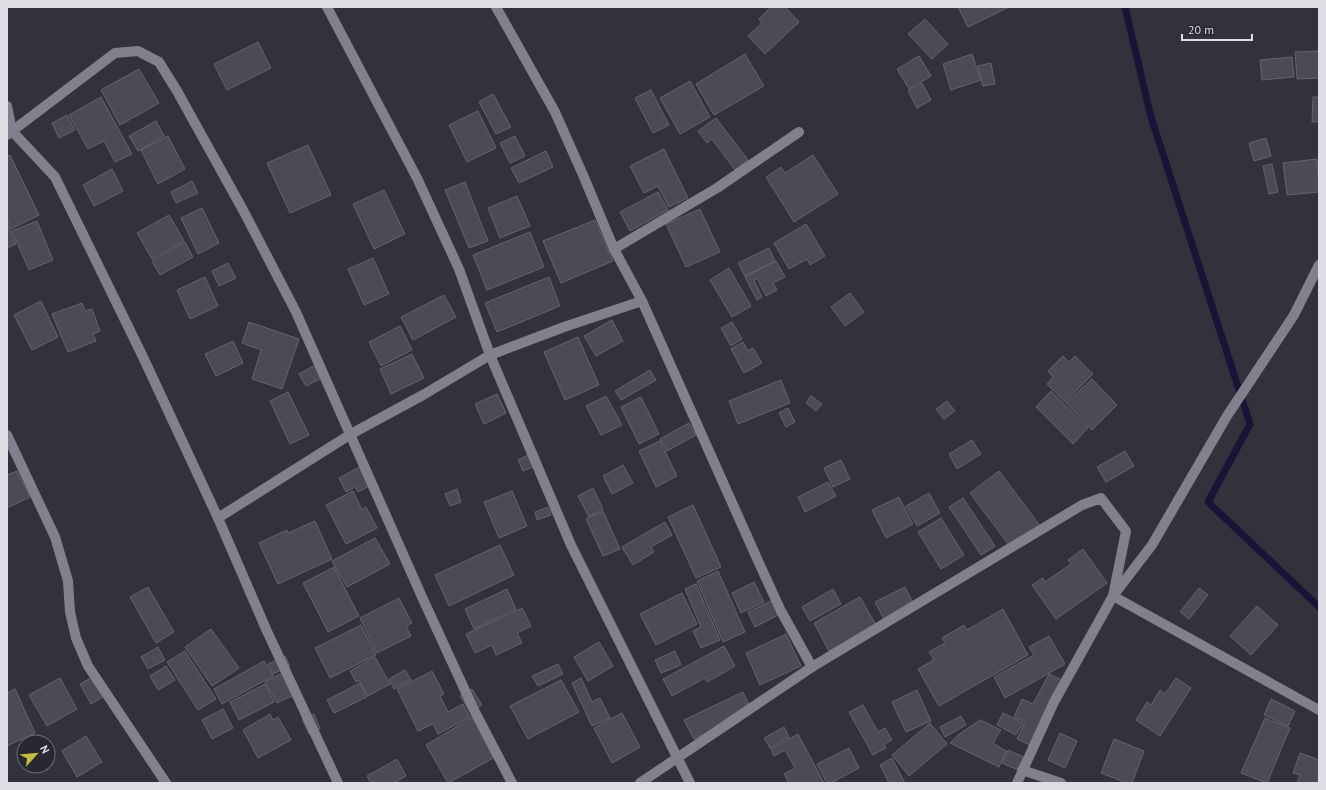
<svg xmlns="http://www.w3.org/2000/svg" width="1326" height="790" viewBox="0 0 1326 790" font-family="'PT Sans',sans-serif">
	<style>
		.lines { fill: none; stroke-linecap: round; stroke-linejoin: round }
		.stream { stroke: #191336; stroke-width: 7 }
		.building { fill: #4b4b55; stroke: #64636f }
		.minor { stroke: #81808c; stroke-width: 10 }
	</style>
	<rect width="100%" height="100%" fill="#32313c"/>
	<g class="lines">
		<!-- stream -->
		<path class="stream" d="M1125,7L1151,117L1250,424L1208,502L1319,607"/>
	</g>
	<!-- building -->
	<g class="building">
		<path d="M771,7H785L799,22L765,54L748,36L762,23L759,19Z"/>
		<path d="M958,7H1009L968,27Z"/>
		<path d="M925,19L948,44L932,59L908,34Z"/>
		<path d="M258,42L271,68L227,90L214,64Z"/>
		<path d="M1319,51V78L1297,79L1295,52Z"/>
		<path d="M745,54L764,86L714,115L696,84Z"/>
		<path d="M972,54L981,80L951,90L943,64Z"/>
		<path d="M919,56L931,76L909,89L897,69Z"/>
		<path d="M1292,57L1294,77L1262,80L1260,60Z"/>
		<path d="M991,63L995,84L983,86L978,66Z"/>
		<path d="M139,69L159,103L120,125L101,90Z"/>
		<path d="M690,81L710,117L680,134L660,98Z"/>
		<path d="M922,83L931,100L917,108L908,91Z"/>
		<path d="M651,90L669,125L653,133L635,98Z"/>
		<path d="M493,94L511,127L496,134L479,102Z"/>
		<path d="M101,97L132,154L115,162L104,141L88,149L69,115Z"/>
		<path d="M1313,97H1319V122H1312Z"/>
		<path d="M478,111L496,148L467,162L449,125Z"/>
		<path d="M67,115L75,130L59,138L52,123Z"/>
		<path d="M716,118L748,160L735,170L712,139L707,143L698,131Z"/>
		<path d="M156,121L164,136L138,151L129,136Z"/>
		<path d="M168,136L185,169L158,184L141,150Z"/>
		<path d="M515,136L525,156L510,163L500,143Z"/>
		<path d="M1266,138L1271,156L1254,161L1249,143Z"/>
		<path d="M308,145L331,195L290,213L267,163Z"/>
		<path d="M664,149L688,198L669,207L658,186L644,193L630,166Z"/>
		<path d="M546,151L553,167L519,183L511,168Z"/>
		<path d="M10,155L39,215L11,229L7,220V156Z"/>
		<path d="M813,155L838,194L794,222L766,177L781,167L785,173Z"/>
		<path d="M1317,159L1319,192L1287,195L1283,163Z"/>
		<path d="M1272,164L1278,192L1269,194L1263,166Z"/>
		<path d="M112,169L123,191L94,206L83,185Z"/>
		<path d="M192,181L198,193L176,203L171,192Z"/>
		<path d="M465,182L488,241L469,248L445,190Z"/>
		<path d="M384,190L405,234L374,249L353,204Z"/>
		<path d="M658,192L668,210L630,231L620,212Z"/>
		<path d="M517,196L530,226L500,238L488,208Z"/>
		<path d="M202,208L219,243L198,254L181,218Z"/>
		<path d="M700,209L720,252L686,267L666,224Z"/>
		<path d="M169,215L184,241L152,259L137,233Z"/>
		<path d="M595,220L613,261L561,283L543,241Z"/>
		<path d="M37,221L53,260L29,270L12,231Z"/>
		<path d="M7,224L16,244L7,248Z"/>
		<path d="M806,224L825,256L810,265L807,259L789,269L774,243Z"/>
		<path d="M530,232L544,267L487,290L473,255Z"/>
		<path d="M185,242L193,257L160,275L152,261Z"/>
		<path d="M769,248L775,261L745,276L738,263Z"/>
		<path d="M373,258L389,294L364,305L348,269Z"/>
		<path d="M776,261L785,277L773,283L777,290L766,296L757,278L754,280L762,297L757,300L745,277Z"/>
		<path d="M228,263L236,278L219,286L212,271Z"/>
		<path d="M729,268L751,306L732,317L710,280Z"/>
		<path d="M205,277L218,306L190,319L177,290Z"/>
		<path d="M549,277L560,306L497,332L485,303Z"/>
		<path d="M850,293L864,312L845,326L831,307Z"/>
		<path d="M444,295L456,317L413,340L401,317Z"/>
		<path d="M41,301L58,337L32,350L14,315Z"/>
		<path d="M82,303L85,311L92,309L100,331L93,334L96,341L68,352L52,314Z"/>
		<path d="M612,320L623,341L596,356L584,336Z"/>
		<path d="M249,322L299,339L282,389L252,379L261,350L242,343Z"/>
		<path d="M732,322L742,339L731,346L721,328Z"/>
		<path d="M400,326L412,350L381,366L369,342Z"/>
		<path d="M578,337L599,385L565,400L544,352Z"/>
		<path d="M233,341L243,363L216,376L205,354Z"/>
		<path d="M743,342L748,351L753,348L762,363L744,373L731,349Z"/>
		<path d="M412,354L424,378L391,394L380,369Z"/>
		<path d="M1063,356L1069,362L1075,356L1093,374L1065,402L1047,384L1053,377L1048,371Z"/>
		<path d="M315,365L322,378L306,386L299,374Z"/>
		<path d="M650,370L656,380L621,400L615,391Z"/>
		<path d="M1092,379L1117,405L1092,430L1066,403Z"/>
		<path d="M781,380L790,403L738,424L729,401Z"/>
		<path d="M1051,391L1088,428L1073,444L1036,407Z"/>
		<path d="M288,392L309,435L290,444L270,401Z"/>
		<path d="M497,394L506,413L484,424L475,404Z"/>
		<path d="M606,396L622,425L601,435L586,406Z"/>
		<path d="M811,396L822,404L816,411L806,403Z"/>
		<path d="M641,397L659,434L639,444L621,407Z"/>
		<path d="M947,401L955,411L944,419L936,409Z"/>
		<path d="M788,408L795,422L786,427L779,413Z"/>
		<path d="M689,423L696,435L667,451L660,439Z"/>
		<path d="M972,440L981,454L957,469L949,454Z"/>
		<path d="M660,441L677,476L656,487L639,451Z"/>
		<path d="M536,451L541,463L523,471L518,460Z"/>
		<path d="M1125,451L1134,466L1106,482L1097,467Z"/>
		<path d="M841,460L850,479L833,487L824,468Z"/>
		<path d="M363,465L373,484L358,492L355,487L346,492L339,478Z"/>
		<path d="M623,465L633,483L612,494L603,476Z"/>
		<path d="M17,471L30,497L7,508V475Z"/>
		<path d="M999,471L1041,527L1012,549L970,493Z"/>
		<path d="M828,482L836,496L805,512L798,497Z"/>
		<path d="M593,488L603,509L589,517L578,496Z"/>
		<path d="M457,489L461,502L450,506L445,494Z"/>
		<path d="M353,491L362,510L366,507L377,528L346,544L326,505Z"/>
		<path d="M512,491L527,526L499,538L484,502Z"/>
		<path d="M929,493L940,513L917,526L906,506Z"/>
		<path d="M899,497L913,524L886,538L872,510Z"/>
		<path d="M963,498L995,546L981,555L949,507Z"/>
		<path d="M693,505L721,567L696,578L668,517Z"/>
		<path d="M548,507L551,515L537,520L535,512Z"/>
		<path d="M603,511L620,549L603,556L586,519Z"/>
		<path d="M941,518L964,555L941,569L918,532Z"/>
		<path d="M315,521L332,559L278,584L259,543L287,530L288,533Z"/>
		<path d="M665,522L672,535L651,547L654,552L633,565L622,547Z"/>
		<path d="M375,538L390,564L347,587L332,561Z"/>
		<path d="M500,545L514,575L449,606L435,575Z"/>
		<path d="M1083,549L1107,583L1056,619L1032,585L1043,578L1045,582L1071,564L1068,560Z"/>
		<path d="M334,567L359,616L328,632L303,583Z"/>
		<path d="M718,571L745,632L723,642L697,581Z"/>
		<path d="M754,582L764,602L741,613L732,593Z"/>
		<path d="M696,584L720,640L701,648L693,631L701,627L685,589Z"/>
		<path d="M148,587L174,632L156,643L130,597Z"/>
		<path d="M905,587L914,605L885,621L875,602Z"/>
		<path d="M1199,588L1208,595L1189,619L1180,612Z"/>
		<path d="M507,589L516,609L474,629L465,609Z"/>
		<path d="M833,589L841,604L810,621L802,607Z"/>
		<path d="M682,593L697,624L656,645L640,614Z"/>
		<path d="M860,597L876,625L829,651L814,623Z"/>
		<path d="M399,598L412,623L406,626L411,636L377,653L360,618Z"/>
		<path d="M777,598L784,612L755,627L748,612Z"/>
		<path d="M1257,606L1278,625L1251,655L1230,636Z"/>
		<path d="M522,608L531,626L517,633L522,643L496,655L492,645L475,653L466,634Z"/>
		<path d="M1003,609L1028,655L939,706L918,669L934,660L929,652L945,643L942,638L964,625L967,630Z"/>
		<path d="M361,625L376,655L330,678L315,648Z"/>
		<path d="M211,629L239,668L212,686L185,647Z"/>
		<path d="M786,634L801,666L760,685L746,653Z"/>
		<path d="M1049,636L1065,664L1005,698L994,677L1034,655L1029,647Z"/>
		<path d="M599,642L613,666L588,681L574,657Z"/>
		<path d="M724,646L735,666L707,682L705,678L672,696L663,679Z"/>
		<path d="M158,647L165,660L148,669L141,657Z"/>
		<path d="M185,651L216,699L198,710L167,662Z"/>
		<path d="M675,651L681,665L661,673L655,660Z"/>
		<path d="M285,656L290,666L273,674L268,664Z"/>
		<path d="M375,657L390,684L368,696L359,680L356,682L350,671Z"/>
		<path d="M264,661L273,676L222,704L214,689Z"/>
		<path d="M558,664L563,674L538,686L532,676Z"/>
		<path d="M166,666L175,680L158,690L150,676Z"/>
		<path d="M405,670L411,680L394,689L389,679Z"/>
		<path d="M286,671L298,693L277,703L265,682Z"/>
		<path d="M432,671L444,694L440,696L448,712L463,704L470,717L438,734L433,724L418,731L397,689Z"/>
		<path d="M98,674L109,693L91,704L80,684Z"/>
		<path d="M1049,674L1062,680L1032,746L1017,739L1025,722L1014,717L1022,699L1033,704Z"/>
		<path d="M60,678L77,709L47,726L29,695Z"/>
		<path d="M581,678L592,702L600,698L610,718L592,726L572,683Z"/>
		<path d="M1176,678L1191,688L1160,736L1136,720L1147,702L1151,705L1160,690L1165,694Z"/>
		<path d="M561,680L579,712L528,739L510,706Z"/>
		<path d="M360,683L367,697L334,713L327,700Z"/>
		<path d="M265,684L274,702L239,720L230,702Z"/>
		<path d="M15,689L35,733L7,746V693Z"/>
		<path d="M472,689L482,705L470,712L460,696Z"/>
		<path d="M917,690L931,721L906,732L892,702Z"/>
		<path d="M743,692L752,711L694,739L684,720Z"/>
		<path d="M1271,699L1295,711L1288,726L1264,715Z"/>
		<path d="M863,705L878,732L885,728L892,740L884,744L886,748L873,755L849,712Z"/>
		<path d="M223,709L233,728L212,739L202,720Z"/>
		<path d="M622,713L640,747L612,763L594,728Z"/>
		<path d="M1003,713L1023,723L1016,735L997,725Z"/>
		<path d="M270,714L273,720L278,717L291,740L258,758L243,730Z"/>
		<path d="M314,714L320,729L309,734L302,719Z"/>
		<path d="M476,715L499,755L448,783L426,745Z"/>
		<path d="M961,716L966,725L945,737L940,727Z"/>
		<path d="M1265,718L1290,728L1267,783L1241,773Z"/>
		<path d="M980,720L1001,730L993,743L1006,751L999,767L950,743L958,735Z"/>
		<path d="M930,723L947,744L909,776L892,755Z"/>
		<path d="M784,727L789,737L770,748L764,738Z"/>
		<path d="M1060,733L1077,741L1065,768L1048,760Z"/>
		<path d="M798,734L824,783H789L784,774L795,768L785,750L774,756L771,749Z"/>
		<path d="M86,736L102,762L77,777L62,751Z"/>
		<path d="M1114,739L1144,751L1132,783H1127L1101,773Z"/>
		<path d="M849,748L859,768L831,783H827L817,764Z"/>
		<path d="M1008,750L1024,757L1018,770L1002,763Z"/>
		<path d="M1300,753L1319,760V783H1297L1300,775L1293,773Z"/>
		<path d="M892,758L905,783H889L880,765Z"/>
		<path d="M397,759L406,776L394,783H371L367,776Z"/>
	</g>
	<g class="lines">
		<!-- minor -->
		<g class="minor">
			<path d="M327,7L417,178L459,269L490,355L571,545L690,783"/>
			<path d="M496,7L555,112L583,175L614,249L642,301L759,563L781,611L812,667"/>
			<path d="M7,106L12,131L55,177L143,357L218,518L266,629L338,783"/>
			<path d="M7,135L115,53L138,51L159,62L177,91L243,210L296,312L422,597L474,710L512,783"/>
			<path d="M614,249L717,188L799,132"/>
			<path d="M1319,265L1294,315L1227,416L1152,545L1113,596L1319,710"/>
			<path d="M7,435L55,537L68,581L70,612L76,638L88,666L166,783"/>
			<path d="M218,518L351,434L423,395L490,355L564,327L642,301"/>
			<path d="M1022,770L1061,783"/>
			<path d="M640,783L812,667L1082,505L1101,498L1126,531L1113,596L1054,702L1017,783"/>
		</g>
	</g>
	<!-- border -->
	<rect width="1326" height="790" fill="none" stroke="#dedde4" stroke-width="16"/>
	<!-- north arrow -->
	<g transform="translate(36 754) rotate(63)"><circle r="19" fill="#282831" stroke="#717079"/>
	<path d="M0-3L7 15L0 10L-7 15Z" fill="#c1be40"/>
	<text y="-6" font-size="11" font-weight="bold" text-anchor="middle" fill="#dedde4">N</text>
	</g>
	<!-- scale -->
	<path d="M1182 34v6h70v-6" fill="none" stroke="#dedde4" stroke-width="2"/>
	<text x="1188" y="34" font-size="12" fill="#dedde4" stroke="#282831" stroke-width="3" paint-order="stroke">20 m</text>
</svg>
